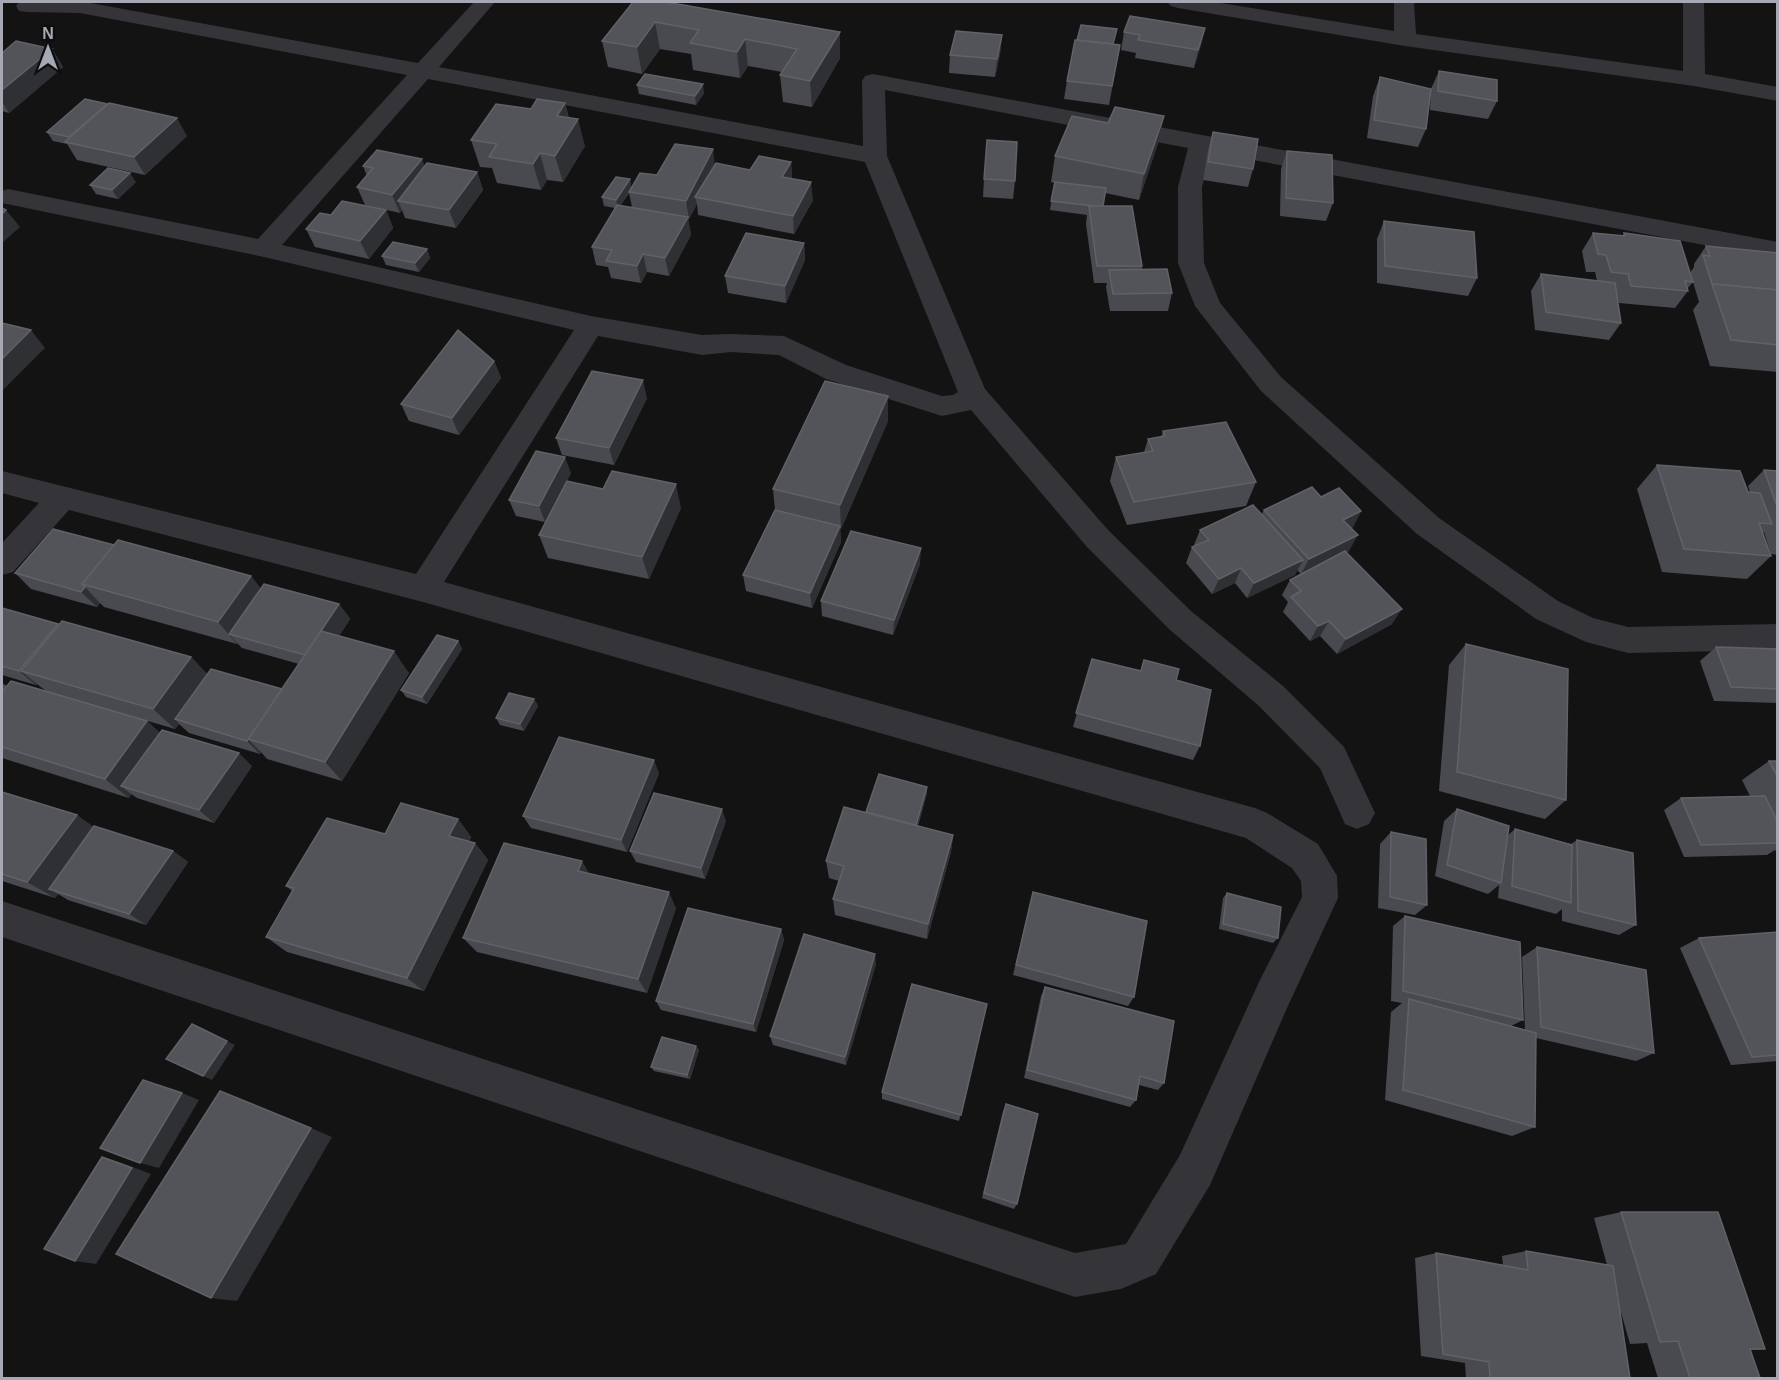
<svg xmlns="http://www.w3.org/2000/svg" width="1779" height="1380" viewBox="0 0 1779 1380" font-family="Arial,sans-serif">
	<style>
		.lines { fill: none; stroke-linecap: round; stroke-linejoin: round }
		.minor { fill: #353539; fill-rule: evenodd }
		.wall { fill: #494a4f; fill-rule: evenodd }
		.shaded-wall { fill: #2f3033 }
		.building { fill: #535459; stroke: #606267; stroke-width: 1.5 }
	</style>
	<rect width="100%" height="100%" fill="#131314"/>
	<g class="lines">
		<!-- minor -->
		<g class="minor">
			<path d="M19,2H85L418,63L474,2H495L439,67L863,146L862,81L865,76L873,74L1778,242V259L1211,152L1202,187L1204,263L1220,303L1281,377L1439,518L1558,601L1593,618L1628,627L1778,624V650L1628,653L1586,642L1536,619L1417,534L1261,391L1195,306L1178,263V187L1188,148L885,90L887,156L985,389L1109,531L1191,611L1283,686L1344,747L1375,813L1369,824L1357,829L1345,824L1320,768L1259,706L1169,629L1087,547L971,410L942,416L826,379L779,355L731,352L702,355L598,336L444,582L1255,808L1267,813L1318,844L1337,876L1338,898L1287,1008L1210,1185L1156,1274L1121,1289L1075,1297L2,937V901L1075,1253L1126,1244L1180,1155L1259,982L1302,897L1301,881L1292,868L1246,838L423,602L69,510L13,572L2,575V543L39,503L2,493V471L416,574L574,330L264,257L2,203V191L8,189L258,239L407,75L80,13L27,12L19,11L16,6ZM428,79L865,162L958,392L953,395L942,396L846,365L784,336L731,334L702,335L591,316L282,245Z"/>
			<path d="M1167,2H1214L1394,31V2H1414L1416,34L1683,71V2H1704L1705,74L1778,87V101L1694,86L1405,46L1178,8L1171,6Z"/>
		</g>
	</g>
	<!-- wall -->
	<g class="wall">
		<path d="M633,2L840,32V58L812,107L783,102L780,75L782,72L748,66L740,78L693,70L691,54L660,49L642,74L608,67L602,41Z"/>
		<path d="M1205,28L1194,68L1135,58L1136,53L1121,50L1124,32Z"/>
		<path d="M1002,35L1000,54L995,77L949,73L950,55Z"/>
		<path d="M1114,44L1120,45L1109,105L1064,99L1067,81Z"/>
		<path d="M52,49L63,67L9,113L2,111V53Z"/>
		<path d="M1439,71L1497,101L1488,119L1430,110L1431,89Z"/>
		<path d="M1380,77L1426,129L1418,147L1367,138L1373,96Z"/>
		<path d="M637,85L704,93L696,105L639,94Z"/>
		<path d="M565,103L569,118L585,146L563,182L547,180L541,190L497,183L492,168L480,167L471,140L531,109Z"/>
		<path d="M107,105L187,136L145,175L77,160L67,144L53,141L47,132Z"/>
		<path d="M1164,116L1158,143L1139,200L1105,193L1103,206L1142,266V269L1172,293L1168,311H1110L1106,287L1107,283H1094L1086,224L1087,215L1050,210L1054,183L1051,182L1055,156L1108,123Z"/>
		<path d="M1213,132L1253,169L1248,187L1203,180L1208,150Z"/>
		<path d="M1287,151L1333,203L1326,221L1280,216L1281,169Z"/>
		<path d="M791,162L792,179L813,200L794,234L698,215L697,204L689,219H688L691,235L669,276L647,272L641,283L611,278L608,267L596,265L592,247L615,208L604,206L602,197L630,179L631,187L657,175L715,165L750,170ZM629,193L632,207L620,206Z"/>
		<path d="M363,166H425L477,172L483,190L456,228L405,218L402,210L400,213L365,205L357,187L367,176Z"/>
		<path d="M984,179L1015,181L1013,199L983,197Z"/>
		<path d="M136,182L118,199L96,194L90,185Z"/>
		<path d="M386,210L393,228L369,259L315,247L306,229Z"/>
		<path d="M1384,221L1477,278L1468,296L1377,283V239Z"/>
		<path d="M1593,233L1622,236L1624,233L1690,273L1694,267V264L1706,246L1778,253V372L1710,366L1693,310L1699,302L1693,282L1687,289L1688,291L1675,308L1619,303L1616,293L1621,323L1609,340L1535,330L1531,291L1541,274L1597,281L1595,272H1586L1582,251Z"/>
		<path d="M804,243L805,260L786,303L728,293L725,276Z"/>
		<path d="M427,249L430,258L419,272L386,265L382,256Z"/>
		<path d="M494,361L501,378L459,435L409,421L401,404Z"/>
		<path d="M647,398L614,465L562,455L556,438Z"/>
		<path d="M888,421L841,529L840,528L841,542L812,608L746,591L743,575L775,510L773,489Z"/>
		<path d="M1163,431L1256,482L1246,506L1127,525L1110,481L1116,457L1144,452L1148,439L1161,437Z"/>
		<path d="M1657,465L1750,492L1748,486L1764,470L1778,471V555L1771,554L1764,532L1763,533L1771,556L1747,579L1662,572L1637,489Z"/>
		<path d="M571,473L545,522L516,516L509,500Z"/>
		<path d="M1321,497L1361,511L1353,527L1351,528L1349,551L1347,552L1392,624L1337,654L1320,636L1310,641L1283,612L1288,602L1282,595L1290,580L1301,574L1297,570L1295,575L1247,598L1235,583L1212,594L1186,563L1192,547L1195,546L1194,545L1200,530L1261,515L1264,510Z"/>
		<path d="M681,508L649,579L548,558L539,535Z"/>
		<path d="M114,545L251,576L261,589L339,604L350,619L339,636L409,673L342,781L267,759L261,752L260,754L189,733L179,724L175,729L73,699L147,721L160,733L252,766L214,823L137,798L131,794L129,798L2,758V683L7,686L46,691L37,684L36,685L2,675V608L59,624L191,657L207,674L282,689L299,664L242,648L237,643V644L104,607L100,603L97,607L31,589L15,573Z"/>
		<path d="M920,564L893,635L822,616L821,601Z"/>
		<path d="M458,641L462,649L427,704L406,697L401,690Z"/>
		<path d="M1466,644L1566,800L1545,819L1439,791L1449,665Z"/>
		<path d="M1716,647L1778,649V703L1714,701L1700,661Z"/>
		<path d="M1092,659L1140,671L1144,660L1176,680L1200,746L1193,760L1073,727Z"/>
		<path d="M534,699L538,706L524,731L500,725L496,718Z"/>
		<path d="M1769,761H1778V854L1775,850L1767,855L1684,857L1664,810L1681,798L1750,796L1742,780Z"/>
		<path d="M659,773L627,852L531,828L523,816Z"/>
		<path d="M2,792L77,815L93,827L173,851L188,862L146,925L68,900L58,894L55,898L2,881Z"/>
		<path d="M927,793L918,826L953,835L951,852L927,939L835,915L833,899L839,881L829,878L826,861L866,813Z"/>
		<path d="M1457,809L1508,835L1515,829L1571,844L1577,840L1636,925L1619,935L1562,921V909L1556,914L1498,898L1499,885L1488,894L1435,876L1444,821Z"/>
		<path d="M458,819L471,837L469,842L475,843L488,860L424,991L287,952L266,937L292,891L286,886L385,834Z"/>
		<path d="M726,821L705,879L636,862L630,851Z"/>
		<path d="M1391,832L1427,905L1415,915L1378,908L1380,844Z"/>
		<path d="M589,874L676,908L647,993L477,952L463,938Z"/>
		<path d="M1033,892L1134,997L1128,1006L1013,975Z"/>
		<path d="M1227,893L1278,938L1273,943L1219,929L1223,898Z"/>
		<path d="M1405,916L1523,1020L1511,1026L1525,1030L1522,957L1537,947L1654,1053L1636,1061L1536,1038L1535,1127L1512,1136L1385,1100L1391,1012L1402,1003L1391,1001L1393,926Z"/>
		<path d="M781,929L784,940L756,1032L661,1010L656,1001Z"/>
		<path d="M1778,932V1061L1731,1065L1680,948L1699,938Z"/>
		<path d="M876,964L846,1065L773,1045L770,1036Z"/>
		<path d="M1045,987L1164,1083L1158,1090L1139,1085L1136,1100L1130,1107L1024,1078L1041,996Z"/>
		<path d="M987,1004L959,1121L882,1099V1092Z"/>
		<path d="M696,1046L699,1050L690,1079L654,1071L651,1067Z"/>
		<path d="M1006,1104L1017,1204L1014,1209L982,1198L1003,1111Z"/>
		<path d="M1621,1212L1765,1349L1750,1350L1760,1378H1658L1647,1343L1630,1344L1620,1309L1630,1378H1466L1465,1363L1421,1356L1415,1258L1436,1253L1503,1265L1502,1256L1526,1251L1607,1265L1594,1218Z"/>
	</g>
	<!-- shaded-wall -->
	<g class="shaded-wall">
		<path d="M655,22L660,49L642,74L637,47Z"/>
		<path d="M1205,28L1201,46L1194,68L1198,50Z"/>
		<path d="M840,32V58L812,107L810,81Z"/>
		<path d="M1002,35L1000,54L995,77L997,59Z"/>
		<path d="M745,39L748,66L740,78L737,52Z"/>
		<path d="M52,49L63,67L9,113L2,102V90Z"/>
		<path d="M703,84L704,93L696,105L695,96Z"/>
		<path d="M565,103L571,129L557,116Z"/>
		<path d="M107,104L112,113L73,144L69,137Z"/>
		<path d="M1164,116L1158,143L1139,200L1144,174Z"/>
		<path d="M177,118L187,136L145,175L134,157Z"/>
		<path d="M578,119L585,146L563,182L555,156Z"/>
		<path d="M713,149L715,167L695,197L697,204L689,219L686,201Z"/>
		<path d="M540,153L547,180L541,190L533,164Z"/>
		<path d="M422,159L429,177L398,201L402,210L400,213L392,195Z"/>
		<path d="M791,162L792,180L782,177Z"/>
		<path d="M477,172L483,190L456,228L449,210Z"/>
		<path d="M130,173L136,182L118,199L112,190Z"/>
		<path d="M630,179L631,188L618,209L616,200Z"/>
		<path d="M811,182L813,200L794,234L793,216Z"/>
		<path d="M6,210L20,227L2,243V214Z"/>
		<path d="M386,210L393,228L369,259L360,241Z"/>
		<path d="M688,217L691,235L669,276L665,258Z"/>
		<path d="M804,243L805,260L786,303L785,286Z"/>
		<path d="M427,249L430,258L419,272L415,263Z"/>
		<path d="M643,254L647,272L641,283L637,266Z"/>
		<path d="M31,330L45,348L2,391V359Z"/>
		<path d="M494,361L501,378L459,435L452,418Z"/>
		<path d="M643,380L647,398L614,465L609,448Z"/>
		<path d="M888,396V421L841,529L840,505Z"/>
		<path d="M565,457L571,473L545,522L539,506Z"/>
		<path d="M676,484L681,508L649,579L642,557Z"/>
		<path d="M1361,511L1353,527L1335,536L1343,520Z"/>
		<path d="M840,526L841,542L812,608L810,593Z"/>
		<path d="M1358,535L1349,551L1301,574L1309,559Z"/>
		<path d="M921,548L920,564L893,635L894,620Z"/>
		<path d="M1303,560L1295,575L1247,598L1254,583Z"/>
		<path d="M1241,568L1235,583L1212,594L1219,579Z"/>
		<path d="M251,576L269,599L229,634L237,643V644L218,622Z"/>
		<path d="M85,587L100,603L97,607L81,592Z"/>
		<path d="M339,604L350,619L317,669L305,655Z"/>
		<path d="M1402,609L1392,624L1337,654L1346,639Z"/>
		<path d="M1329,621L1320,636L1310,641L1318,626Z"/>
		<path d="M58,624L74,638L21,671L37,684L36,685L19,671Z"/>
		<path d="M458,641L462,649L427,704L422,697Z"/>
		<path d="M394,651L409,673L342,781L325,762Z"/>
		<path d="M191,657L211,678L175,719L179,724L175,729L153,709Z"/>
		<path d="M282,689L248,739L261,752L260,754L247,741Z"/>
		<path d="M534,699L538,706L524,731L520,724Z"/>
		<path d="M147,721L169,741L121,786L131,794L129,798L105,779Z"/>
		<path d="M239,753L252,766L214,823L199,810Z"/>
		<path d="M654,760L659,773L627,852L621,840Z"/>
		<path d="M927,787V793L916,831V825Z"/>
		<path d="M722,809L726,821L705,879L701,868Z"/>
		<path d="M77,815L102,833L49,889L58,894L55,898L27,882Z"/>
		<path d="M458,819L471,837L463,854L449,836Z"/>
		<path d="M953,835L951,852L927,939L928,924Z"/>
		<path d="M475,843L488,860L424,991L407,978Z"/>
		<path d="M173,851L188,862L146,925L129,914Z"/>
		<path d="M582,861L592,878L578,871Z"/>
		<path d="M669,892L676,908L647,993L638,979Z"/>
		<path d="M781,929L784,940L756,1032L753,1024Z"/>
		<path d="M875,954L876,964L846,1065L845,1057Z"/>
		<path d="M227,1041L235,1045L212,1080L203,1076Z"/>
		<path d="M696,1046L699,1050L690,1079L687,1075Z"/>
		<path d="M182,1093L199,1100L159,1168L140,1163Z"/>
		<path d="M311,1128L332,1137L237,1301L211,1298Z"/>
		<path d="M102,1157L122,1163L151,1174L96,1264L75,1261Z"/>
	</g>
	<!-- building -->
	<g class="building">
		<path d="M633,2H666L840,32L810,81L780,75L797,49L745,39L737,52L690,43L699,30L655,22L637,47L602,41Z"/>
		<path d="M1130,16L1205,28L1198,50L1138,40L1140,35L1124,32Z"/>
		<path d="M1081,25L1117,29L1113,44L1077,40Z"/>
		<path d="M956,31L1002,35L997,59L950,55Z"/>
		<path d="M1075,40L1120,45L1112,86L1067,81Z"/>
		<path d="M16,41L52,49L2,90V53Z"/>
		<path d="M1439,71L1497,80V101L1438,91Z"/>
		<path d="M645,74L703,84L695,96L637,85Z"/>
		<path d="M1380,77L1431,89L1426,129L1374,120Z"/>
		<path d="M85,99L107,104L69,137L47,132Z"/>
		<path d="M537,99L565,103L557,116L578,119L555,156L540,153L533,164L489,157L497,144L471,140L496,104L531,109Z"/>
		<path d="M109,103L177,118L134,157L65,142Z"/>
		<path d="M1115,107L1164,116L1144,174L1055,156L1072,116L1108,123Z"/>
		<path d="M1213,132L1258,139L1253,169L1208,162Z"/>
		<path d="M987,140L1017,142L1015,181L984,179Z"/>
		<path d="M675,144L713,149L686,201L629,192L640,173L657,175Z"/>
		<path d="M377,150L422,159L392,195L357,187L373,168L363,166Z"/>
		<path d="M1287,151L1332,155L1333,203L1286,198Z"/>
		<path d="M759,156L791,162L782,177L811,182L793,216L695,197L716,163L750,170Z"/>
		<path d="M427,163L477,172L449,210L398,201Z"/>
		<path d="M108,168L130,173L112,190L90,185Z"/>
		<path d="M616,177L630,179L616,200L602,197Z"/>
		<path d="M1055,182L1106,188L1103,206H1095L1051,201Z"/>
		<path d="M342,201L386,210L360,241L306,229L320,213L331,215Z"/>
		<path d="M617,205L688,217L665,258L643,254L637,266L606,261L612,250L592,247Z"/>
		<path d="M1089,206H1132L1142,266H1097Z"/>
		<path d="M2,208L6,210L2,214Z"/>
		<path d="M1384,221L1474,232L1477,278L1385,266Z"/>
		<path d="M746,233L804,243L785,286L725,276Z"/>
		<path d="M1593,233L1625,236L1624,233L1680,241L1693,282L1685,281L1688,291L1631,286L1628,274L1611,272L1606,255L1598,254Z"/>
		<path d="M393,242L427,249L415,263L382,256Z"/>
		<path d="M1706,246L1778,253V290L1712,284L1703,255L1710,256Z"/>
		<path d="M1167,269L1172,293L1113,294L1109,270Z"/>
		<path d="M1541,274L1615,283L1621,323L1546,312Z"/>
		<path d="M1712,284L1778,290V345L1731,340Z"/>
		<path d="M2,323L31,330L2,359Z"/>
		<path d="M458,330L494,361L452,418L401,404Z"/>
		<path d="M592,371L643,380L609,448L556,438Z"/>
		<path d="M825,381L888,396L840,505L773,489Z"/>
		<path d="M1226,422L1256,482L1134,502L1116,457L1153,451L1148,439L1165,436L1163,431Z"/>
		<path d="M536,451L565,457L539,506L509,500Z"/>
		<path d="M1657,465L1740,471L1748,492L1760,493L1772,524L1759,523L1771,556L1684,549Z"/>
		<path d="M1764,470L1778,471V509Z"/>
		<path d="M612,471L676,484L642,557L539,535L567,481L603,489Z"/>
		<path d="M1312,487L1321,497L1339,488L1361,511L1343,520L1358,535L1309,559L1264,510Z"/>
		<path d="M1253,505L1303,560L1254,583L1241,568L1219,579L1192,547L1209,540L1200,530Z"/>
		<path d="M775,510L840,526L810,593L743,575Z"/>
		<path d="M53,529L114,545L82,584L85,587L81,592L15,573Z"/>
		<path d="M851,531L921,548L894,620L821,601Z"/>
		<path d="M118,540L251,576L218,622L82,584Z"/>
		<path d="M1345,551L1402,609L1346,639L1329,621L1318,626L1291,597L1301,591L1290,580Z"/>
		<path d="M264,584L339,604L305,655L229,634Z"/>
		<path d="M2,608L58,624L19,671L2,666Z"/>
		<path d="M62,621L191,657L153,709L21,671Z"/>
		<path d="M321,631L394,651L325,762L248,739Z"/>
		<path d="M437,635L458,641L422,697L401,690Z"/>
		<path d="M1466,644L1568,669L1566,800L1457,772Z"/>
		<path d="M1716,647L1778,649V689L1731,687Z"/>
		<path d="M1092,659L1141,671L1144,660L1179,669L1176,680L1211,690L1200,746L1076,713Z"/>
		<path d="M211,669L282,689L247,741L175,719Z"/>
		<path d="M11,681L147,721L105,779L2,747V692Z"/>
		<path d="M509,693L534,699L520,724L496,718Z"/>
		<path d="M162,730L239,753L199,810L121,786Z"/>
		<path d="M559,737L654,760L621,840L523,816Z"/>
		<path d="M1769,761H1778V778Z"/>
		<path d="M879,774L927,787L916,825L866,812Z"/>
		<path d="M2,792L77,815L27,882L2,874Z"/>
		<path d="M654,793L722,809L701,868L630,851Z"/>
		<path d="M1765,796L1778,823V843L1701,845L1681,798Z"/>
		<path d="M401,803L458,819L449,836L475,843L407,978L266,937L294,888L286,886L327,818L385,834Z"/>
		<path d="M844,807L953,835L928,924L833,899L844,866L826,861Z"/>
		<path d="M1457,809L1509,826L1501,883L1447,865Z"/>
		<path d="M94,826L173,851L129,914L49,889Z"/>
		<path d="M1515,829L1572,845L1571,903L1512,886Z"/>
		<path d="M1391,832L1426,839L1427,905L1390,897Z"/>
		<path d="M1577,840L1633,853L1636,925L1578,911Z"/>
		<path d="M504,843L582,861L578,871L669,892L638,979L463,938Z"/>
		<path d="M1033,892L1147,921L1134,997L1016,965Z"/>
		<path d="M1227,893L1281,907L1278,938L1223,924Z"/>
		<path d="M688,908L781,929L753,1024L656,1001Z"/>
		<path d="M1405,916L1520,942L1523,1020L1403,991Z"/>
		<path d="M1778,932V1055L1752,1057L1699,938Z"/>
		<path d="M804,934L875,954L845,1057L770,1036Z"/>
		<path d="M1537,947L1646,970L1654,1053L1541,1027Z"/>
		<path d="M912,984L987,1004L961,1115L882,1092Z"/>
		<path d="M1045,987L1174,1021L1164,1083L1140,1076L1136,1100L1027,1070Z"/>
		<path d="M1409,999L1536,1033L1535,1127L1403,1090Z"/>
		<path d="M192,1024L227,1041L203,1076L166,1059Z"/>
		<path d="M662,1037L696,1046L687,1075L651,1067Z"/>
		<path d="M143,1080L182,1093L140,1163L100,1148Z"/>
		<path d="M220,1091L311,1128L211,1298L116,1254Z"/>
		<path d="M1006,1104L1038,1114L1017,1204L984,1193Z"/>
		<path d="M102,1157L132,1168L75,1261L44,1249Z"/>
		<path d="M1621,1212H1718L1765,1349H1750L1760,1378H1690L1678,1341L1660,1342Z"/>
		<path d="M1526,1251L1613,1266L1630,1378H1490L1489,1362L1443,1354L1436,1253L1528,1270Z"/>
	</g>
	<!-- border -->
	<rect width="1779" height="1380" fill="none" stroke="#a6a9b3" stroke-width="6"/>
	<!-- north arrow -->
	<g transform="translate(48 48)" stroke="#0e0e0f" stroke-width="4.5" paint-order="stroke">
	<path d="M0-4.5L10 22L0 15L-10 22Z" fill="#a6a9b3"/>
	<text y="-9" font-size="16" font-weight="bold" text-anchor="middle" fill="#a6a9b3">N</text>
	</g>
</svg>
